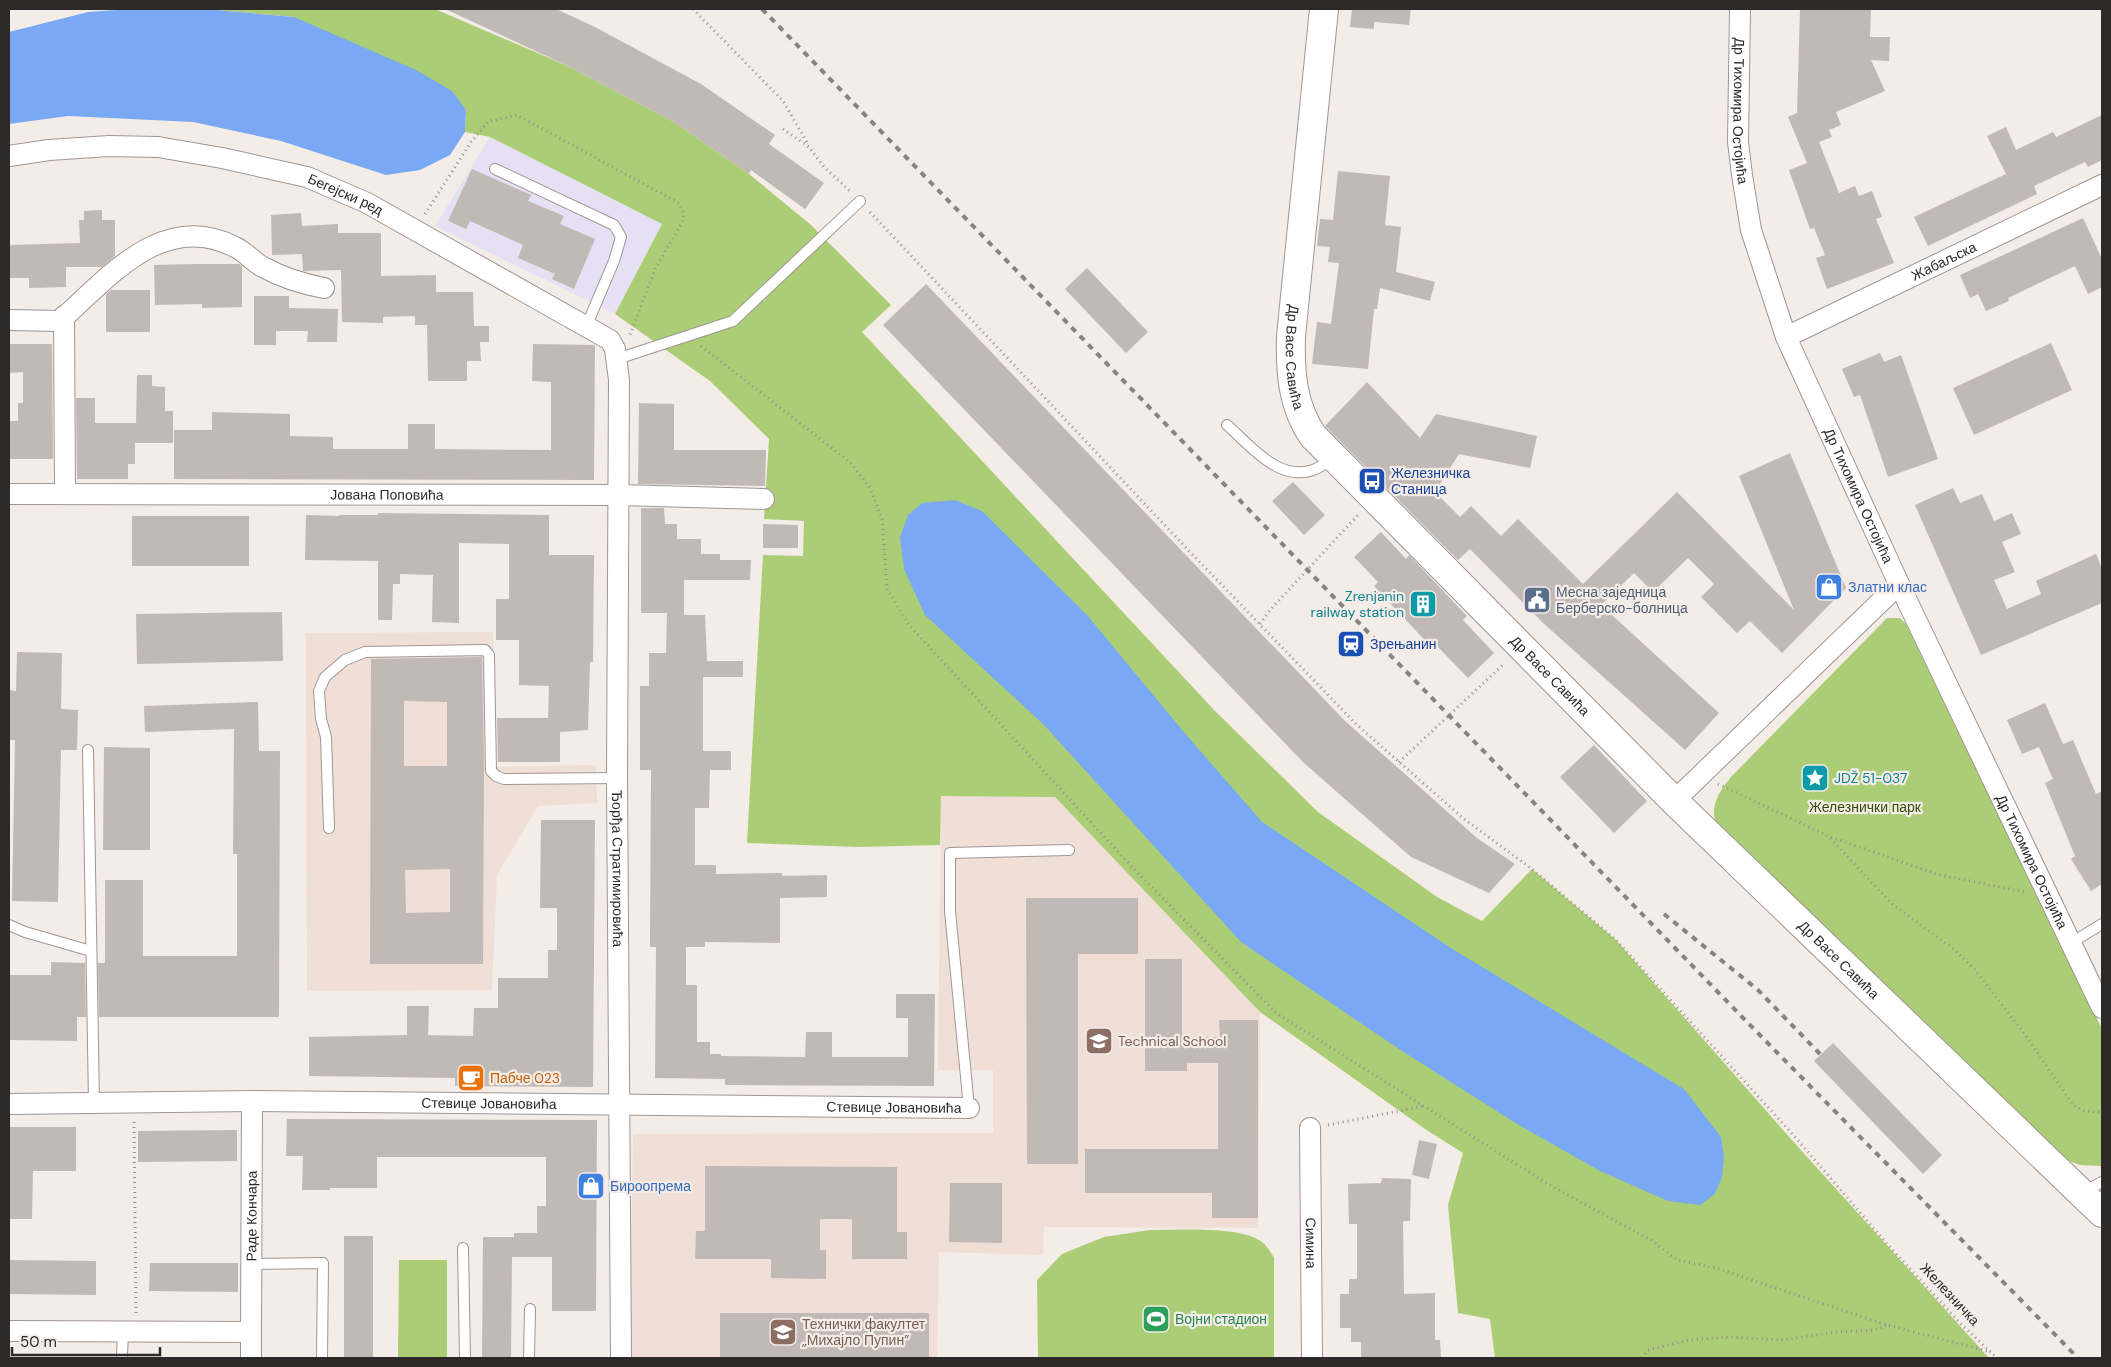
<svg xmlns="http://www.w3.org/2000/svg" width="2111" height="1367" viewBox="0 0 2111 1367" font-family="'DM Sans',sans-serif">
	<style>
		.built { fill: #efdfd7 }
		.industrial { fill: #e6e0f5 }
		.green { fill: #abcd76 }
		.water { fill: #7aa8f4 }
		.building { fill: #c1b9b5; fill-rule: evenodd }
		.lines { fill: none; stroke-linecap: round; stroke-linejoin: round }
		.lane-casing { stroke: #9f9693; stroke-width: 12 }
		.street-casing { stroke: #9f9693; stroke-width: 22 }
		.secondary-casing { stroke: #9f9693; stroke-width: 30 }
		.path { stroke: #958f8c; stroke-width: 3; stroke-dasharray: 1 4; stroke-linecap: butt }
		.lane { stroke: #fff; stroke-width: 10 }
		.street { stroke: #fff; stroke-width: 20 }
		.secondary { stroke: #fff; stroke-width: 28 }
		.rail { stroke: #888380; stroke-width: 4; stroke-dasharray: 6 6; stroke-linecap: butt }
		.labels { text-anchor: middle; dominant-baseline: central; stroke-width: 4.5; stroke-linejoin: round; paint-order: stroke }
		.street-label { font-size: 14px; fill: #2d2928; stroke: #f4ece7 }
		.transit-label { font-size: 14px; fill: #164399; stroke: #f4ece7; text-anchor: start }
		.shop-label { font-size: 14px; fill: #366cbe; stroke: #f4ece7; text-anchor: start }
		.service-label { font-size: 14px; fill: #4e5e75; stroke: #f4ece7; text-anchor: start }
		.culture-label { font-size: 14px; fill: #0d838f; stroke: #f4ece7; text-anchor: end }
		.park-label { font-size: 14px; fill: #364b08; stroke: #f4ece7 }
		.education-label { font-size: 14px; fill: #785e54; stroke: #f4ece7; text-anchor: start }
		.food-label { font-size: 14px; fill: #c56008; stroke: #f4ece7; text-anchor: start }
		.leisure-label { font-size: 14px; fill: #27864d; stroke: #f4ece7; text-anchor: start }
	</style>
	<rect width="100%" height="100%" fill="#f4ece7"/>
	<!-- built -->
	<g class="built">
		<path d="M493,632L496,767L596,765L597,803L538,806L497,875L492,990L307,991L306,633Z"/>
		<path d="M941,796H1055L1260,1012L1258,1228L1044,1227L1043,1255L939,1252L937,1358H629L633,1134L993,1133V1070H938Z"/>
	</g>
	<!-- industrial -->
	<path class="industrial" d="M490,137L662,224L615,314L435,226Z"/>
	<!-- green -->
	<g class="green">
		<path d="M204,9H435L568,66L674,122L749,174L811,225L891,305L862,332L1215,711L1318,812L1437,897L1482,921L1532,869L1616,940L1799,1148L1989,1358H1495L1490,1319L1458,1313L1448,1205L1463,1153L1425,1129L1260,1012L1055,797L941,796L940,845L857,847L747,843L763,555L803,556L804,521L764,519L769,439L710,381L615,314L662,224L490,137L465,132L466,110L294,17Z"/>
		<path d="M1887,618H1900L1906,624L2102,1029V1166L2080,1165L2064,1159L1717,827C1709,807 1718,793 1731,777Z"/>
		<path d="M1150,1230C1177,1230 1237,1226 1259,1240C1266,1244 1270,1251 1274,1258V1358H1038L1037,1280L1062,1254L1104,1237Z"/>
		<path d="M399,1260H447V1358H398Z"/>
	</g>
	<!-- water -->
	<g class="water">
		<path d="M130,9H204L294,17L416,70L452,91L466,110L465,132L450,155L420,170L386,175L281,141L193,122L68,116L9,124V32L88,12Z"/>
		<path d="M955,500L982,511L1087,615L1183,731L1262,822L1454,950L1684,1089L1721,1137L1724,1157L1722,1177L1715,1194L1700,1205L1668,1201L1600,1171L1517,1124L1399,1049L1241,942L1044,725L925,615L904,569L900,537L908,515L922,503Z"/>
	</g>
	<!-- building -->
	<g class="building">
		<path d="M445,9H556L595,27L701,84L775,135L769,144L824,183L805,209L751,170L749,174L674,122L568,66Z"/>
		<path d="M1352,9H1411L1409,25L1374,22V29L1350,27Z"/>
		<path d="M1800,9H1871L1870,37H1890L1889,61L1871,60L1885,91L1836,112L1841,125L1829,130L1832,137L1819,142L1839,193L1855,186L1859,196L1872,191L1882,217L1876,219L1894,263L1827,289L1816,258L1825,255L1814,228L1810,229L1789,170L1807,163L1788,117L1797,113Z"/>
		<path d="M2102,115V160L2088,167L2085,162L2034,186L2037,194L1928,246L1914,217L2006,174L1987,136L2006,127L2016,150L2053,132L2056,137Z"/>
		<path d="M472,169L531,195L528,201L564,216L560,224L595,239L574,289L552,279L555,274L518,258L523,245L470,221L466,229L448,221Z"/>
		<path d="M1338,171L1390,176L1385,225L1401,227L1396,272L1435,282L1430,301L1380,288L1377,309H1374L1368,369L1312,364L1317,322L1331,324L1339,263L1328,262L1330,247L1317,246L1320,219L1333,220Z"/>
		<path d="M102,210V220H115V256L102,267H66V287L29,288V278H9V245L80,243L79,220H84V211Z"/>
		<path d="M301,213L302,226L338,224V233H381V276L436,275V292H473L474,326H489V342H480L481,361H467V381H428L427,325H415V316L383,317V323L342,322L341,270L303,271L302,254L272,255L271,215Z"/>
		<path d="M2083,218L2102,259V287L2088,294L2075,266L2008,298L2009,301L1986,311L1978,294L1970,298L1960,275Z"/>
		<path d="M194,264H239L242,266V307L202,308V304L155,305L154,265Z"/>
		<path d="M1087,268L1148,332L1126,353L1065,289Z"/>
		<path d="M926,284L1344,720L1477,838L1515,864L1489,893L1411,857L1304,763L883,325Z"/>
		<path d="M111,290H150V332H106V294Z"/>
		<path d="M254,296H289V308L338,309L337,342H307L308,331H276V345H254Z"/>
		<path d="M2051,343L2072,390L1974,435L1953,388Z"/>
		<path d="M9,344H52L53,459H9V421H18V403H23V372L9,373Z"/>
		<path d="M533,344L595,345L594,480L174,479V430H212V412L290,414V436L333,437V449H408V424H435V449L551,450V382L532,381Z"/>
		<path d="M1880,353L1884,362L1901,355L1938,459L1888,477L1860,395L1854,397L1842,369Z"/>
		<path d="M137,375H152V386L165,387V411H173V443H135V464H128V479H77L76,398H95V423H136Z"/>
		<path d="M1367,382L1420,438L1436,414L1537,436L1530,468L1459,454L1435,492L1460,517L1471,506L1501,536L1518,519L1583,584L1677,492L1794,610L1739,476L1790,453L1846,588L1782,653L1750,621L1737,633L1701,597L1714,584L1688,558L1653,592L1634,573L1601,605L1719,713L1685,750L1542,622L1470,549L1458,560L1325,426Z"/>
		<path d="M639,403L674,404V450H766L765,486L638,484Z"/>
		<path d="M1293,482L1325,515L1304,535L1272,501Z"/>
		<path d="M1953,488L1960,503L1982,494L1994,521L2012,513L2021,534L2002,542L2015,572L1994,580L2007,609L2041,594L2036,581L2096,554L2102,569V603L1981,655L1915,505Z"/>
		<path d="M641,508H664L665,524H677V539H701V554H720V560H751L750,580H684V615H705L707,661H743V677H703V751H731V770H710L709,808H695V865H716V874L782,873V876L827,875V897L780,898V943L705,942V947H686V985H697V1042H710V1054H721V1056L805,1057L806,1032H832V1057H908V1018H896V994H935L934,1086L725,1085V1079L655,1078L656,947H650V937L651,770H640V686H649V653H666L667,613H641Z"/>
		<path d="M378,513L549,515V555H594L593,662H590L588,730L560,732V762H498L497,718H548L549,686L519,685V640H496V599H509V544L459,543V623L432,622L433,575L400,574V584H393L392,620H378V561L305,560L306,515L339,516V515H378Z"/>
		<rect x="132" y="516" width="117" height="50"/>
		<path d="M763,524L798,525V548H763Z"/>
		<path d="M1381,532L1406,559L1409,555L1467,616L1463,620L1494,653L1468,678L1437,646L1433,649L1374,586L1378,582L1354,557Z"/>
		<path d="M282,612L283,661L137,664L136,614Z"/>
		<path d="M17,652L62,653L61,709L78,710L77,750H61L58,902L12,901L15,740H9V690L16,691Z"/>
		<path d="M482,657L484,763L483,964H370L371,659ZM404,701L447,702V766H404ZM450,869V912L406,913L405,870Z"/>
		<path d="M258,702L259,751H280L279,1017H99L98,963H105V880H143V956H237V854H233L234,729L145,732L144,706Z"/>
		<path d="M2045,703L2063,744L2073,740L2096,794L2102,791V884L2091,891L2071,859L2075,856L2045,783L2053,779L2039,747L2022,754L2007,720Z"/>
		<path d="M1594,745L1647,801L1614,833L1560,777Z"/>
		<path d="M104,747L150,748V850H103Z"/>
		<path d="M541,820H595L593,1087L455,1086V1078L309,1076V1037L407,1035V1006H429L428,1035L473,1036L474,1008H498V978H548V950H557V908H540Z"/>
		<path d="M1026,898H1138V954H1078V1164H1027Z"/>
		<path d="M1145,959H1182V1037H1220L1219,1020H1258V1218H1212V1193H1085V1149H1218V1063H1187V1071H1145Z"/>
		<path d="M51,962L85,963L86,1017H77V1041L9,1040V975H51Z"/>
		<path d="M1833,1043L1942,1155L1923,1174L1814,1061Z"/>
		<path d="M287,1119L597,1120L596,1311H552V1257H512L511,1358H482L483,1237H514V1233H537V1206H546V1157H377V1188H330V1190H302L303,1156H286Z"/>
		<path d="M9,1127H76V1171H33L32,1219H9Z"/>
		<path d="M237,1130V1161L138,1162V1131Z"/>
		<path d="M1419,1140L1437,1144L1429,1179L1412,1175Z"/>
		<path d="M705,1166L897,1167V1232H907V1259H852V1219H820V1250H826V1279L771,1278V1259H695L696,1231H705Z"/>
		<path d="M1382,1178L1411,1179L1410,1221H1403L1404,1294L1435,1293V1340H1440L1441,1358H1361V1342H1351V1328H1340V1294H1349V1279H1357V1224H1349L1348,1184L1381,1183Z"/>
		<path d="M950,1183H1002V1243L949,1242Z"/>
		<rect x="344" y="1236" width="29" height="122"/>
		<path d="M9,1260L96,1261V1295L9,1294Z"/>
		<path d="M150,1263H238V1292L149,1291Z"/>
		<rect x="720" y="1313" width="209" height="45"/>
	</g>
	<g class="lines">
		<!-- lane casing -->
		<g class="lane-casing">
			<g id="lane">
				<path d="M495,169L614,225L621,237L614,261L586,327"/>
				<path d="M617,359L733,321L860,201"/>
				<path d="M1227,425C1250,445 1278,482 1313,470C1320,468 1327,462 1333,458"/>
				<path d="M88,750L94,1103"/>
				<path d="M329,828L326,737L321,719L319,691L325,677L345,660L365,652L485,650L489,655L491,771L496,776L504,779L617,778"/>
				<path d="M9,925L25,932L91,951"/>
				<path d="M2071,943L2102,924"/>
				<path d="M969,1108L950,911V853L1069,850"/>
				<path d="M2083,1192L2102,1182"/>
				<path d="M463,1248L465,1358"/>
				<path d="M253,1264L323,1263L322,1358"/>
				<path d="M122,1356L123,1331"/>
				<path d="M529,1358L530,1309"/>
			</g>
		</g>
		<!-- street casing -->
		<g class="street-casing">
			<g id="street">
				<path id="s1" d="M1740,9L1738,142L1742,175L1751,230L1786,337L1899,584L2102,1008"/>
				<path id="s2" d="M9,156L49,150L109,146L158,147L222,158L307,177L367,203L610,340L615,349L619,380L617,778L621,1358"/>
				<path d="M64,316L65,493"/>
				<path d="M9,320L60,321C109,277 163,210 235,247C246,252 253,262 263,267C283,278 303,284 324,288"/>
				<path id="s3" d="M1786,337L2102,185"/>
				<path id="s4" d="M9,494L619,495L764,499"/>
				<path d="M1674,801L1899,584"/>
				<path id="s5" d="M9,1104L252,1101L969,1108"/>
				<path id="s6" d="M1310,1128L1312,1358"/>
				<path id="s7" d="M9,1331L251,1332L252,1101"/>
				<path d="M251,1358V1332"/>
			</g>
		</g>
		<!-- secondary casing -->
		<g class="secondary-casing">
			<g id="secondary">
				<path id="s8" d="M1324,9L1291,336C1290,371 1292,406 1313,436L1674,801L2102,1213"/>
			</g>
		</g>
		<!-- path -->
		<g class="path">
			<path d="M693,9L783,101L808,144"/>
			<path d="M783,129L809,147L824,167L850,191"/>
			<path d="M870,212L1190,552L1357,725L1464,819L1532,869L1616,940L1796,1138L1887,1244L1962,1325L1997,1358"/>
			<path d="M425,214L471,142L489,121L517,115L679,203L684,213L683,221L655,269L630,335"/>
			<path d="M701,346L851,463L870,488L882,518L887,589L909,625L1134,869L1276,1013L1551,1186L1651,1240L1677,1260L1716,1268L1887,1325L1987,1351"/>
			<path d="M1260,624L1271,609L1358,515"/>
			<path d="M1399,762L1505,663"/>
			<path d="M1718,784L1828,836L1891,903L1955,950L1975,970L2026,1036L2073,1105L2084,1111L2102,1112"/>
			<path d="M1831,837L1936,874L2024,892"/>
			<path d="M134,1122L136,1313"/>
			<path d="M1328,1125L1424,1106"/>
			<path d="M1642,1358L1648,1350L1689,1340L1730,1337L1781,1340L1838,1332L1875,1330L1887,1325"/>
		</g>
		<!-- lane -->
		<use href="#lane" class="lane"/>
		<!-- street -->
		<use href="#street" class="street"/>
		<!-- secondary -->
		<use href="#secondary" class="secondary"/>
		<!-- rail -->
		<g class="rail">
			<path d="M762,9L1748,1023L2078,1358"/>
			<path d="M1664,914L1758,990L1821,1055"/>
		</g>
	</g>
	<!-- icons -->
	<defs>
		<g id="bus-square" transform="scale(1.4375)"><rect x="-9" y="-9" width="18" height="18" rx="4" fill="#1a4fb4" stroke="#f4ece7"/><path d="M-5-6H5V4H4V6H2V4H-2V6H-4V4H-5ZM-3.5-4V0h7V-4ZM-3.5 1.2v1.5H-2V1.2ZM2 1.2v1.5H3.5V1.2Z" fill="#fff"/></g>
		<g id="shop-square" transform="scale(1.4375)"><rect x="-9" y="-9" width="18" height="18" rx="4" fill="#3f7fe0" stroke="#f4ece7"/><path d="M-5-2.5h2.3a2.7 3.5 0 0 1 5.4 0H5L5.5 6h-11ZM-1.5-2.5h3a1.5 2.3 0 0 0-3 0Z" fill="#fff"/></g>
		<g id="civic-square" transform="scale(1.4375)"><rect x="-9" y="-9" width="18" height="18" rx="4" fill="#5c6f8a" stroke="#f4ece7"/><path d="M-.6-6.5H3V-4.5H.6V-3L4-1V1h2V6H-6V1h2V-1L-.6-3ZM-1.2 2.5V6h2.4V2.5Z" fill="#fff"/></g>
		<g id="building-square" transform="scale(1.4375)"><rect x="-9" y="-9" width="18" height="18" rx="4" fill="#0f9aa8" stroke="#f4ece7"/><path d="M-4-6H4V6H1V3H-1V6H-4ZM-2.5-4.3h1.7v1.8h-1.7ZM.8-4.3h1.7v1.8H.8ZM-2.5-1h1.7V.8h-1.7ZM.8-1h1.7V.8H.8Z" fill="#fff"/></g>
		<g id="station-square" transform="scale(1.4375)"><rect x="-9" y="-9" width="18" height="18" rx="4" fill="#1a4fb4" stroke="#f4ece7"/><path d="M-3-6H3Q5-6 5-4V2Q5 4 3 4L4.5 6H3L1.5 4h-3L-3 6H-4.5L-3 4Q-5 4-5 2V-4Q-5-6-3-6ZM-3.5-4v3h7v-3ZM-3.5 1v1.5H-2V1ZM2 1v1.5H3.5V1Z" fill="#fff"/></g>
		<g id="sight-square" transform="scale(1.4375)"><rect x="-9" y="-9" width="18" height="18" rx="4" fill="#0f9aa8" stroke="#f4ece7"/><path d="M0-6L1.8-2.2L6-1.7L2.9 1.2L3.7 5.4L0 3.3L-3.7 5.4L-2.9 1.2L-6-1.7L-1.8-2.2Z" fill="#fff"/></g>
		<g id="school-square" transform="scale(1.4375)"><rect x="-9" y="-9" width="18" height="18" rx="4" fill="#8d6e63" stroke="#f4ece7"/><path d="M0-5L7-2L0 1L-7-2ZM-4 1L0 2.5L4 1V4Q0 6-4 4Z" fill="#fff"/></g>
		<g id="cafe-square" transform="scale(1.4375)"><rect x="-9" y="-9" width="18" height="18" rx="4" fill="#e8710a" stroke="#f4ece7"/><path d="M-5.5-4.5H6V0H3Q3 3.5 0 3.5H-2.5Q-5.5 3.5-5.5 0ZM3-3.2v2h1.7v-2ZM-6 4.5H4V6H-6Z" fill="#fff"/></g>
		<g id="stadium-square" transform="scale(1.4375)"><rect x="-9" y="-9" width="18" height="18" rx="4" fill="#2e9e5b" stroke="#f4ece7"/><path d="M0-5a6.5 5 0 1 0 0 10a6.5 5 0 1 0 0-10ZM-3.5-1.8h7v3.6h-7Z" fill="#fff"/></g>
		<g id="university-square" transform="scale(1.4375)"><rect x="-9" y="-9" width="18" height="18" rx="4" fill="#8d6e63" stroke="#f4ece7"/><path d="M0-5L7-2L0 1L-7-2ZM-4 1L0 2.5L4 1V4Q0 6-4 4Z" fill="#fff"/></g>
	</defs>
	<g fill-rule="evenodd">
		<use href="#bus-square" x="1372" y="481"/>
		<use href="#shop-square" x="1829" y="587"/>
		<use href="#civic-square" x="1537" y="600"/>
		<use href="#building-square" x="1423" y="604"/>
		<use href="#station-square" x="1351" y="644"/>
		<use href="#sight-square" x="1815" y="778"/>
		<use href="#school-square" x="1099" y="1041"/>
		<use href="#cafe-square" x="471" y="1078"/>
		<use href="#shop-square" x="591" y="1186"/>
		<use href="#stadium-square" x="1156" y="1319"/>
		<use href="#university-square" x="783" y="1332"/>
	</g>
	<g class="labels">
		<!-- street labels -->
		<g class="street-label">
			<text stroke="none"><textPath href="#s1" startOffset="102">Др Тихомира Остојића</textPath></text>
			<text stroke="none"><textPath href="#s2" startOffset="344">Бегејски ред</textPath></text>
			<text stroke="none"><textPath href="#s3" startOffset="175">Жабаљска</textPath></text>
			<text stroke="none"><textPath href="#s8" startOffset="350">Др Васе Савића</textPath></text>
			<text stroke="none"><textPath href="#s4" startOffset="378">Јована Поповића</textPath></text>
			<text stroke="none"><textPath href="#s1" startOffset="509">Др Тихомира Остојића</textPath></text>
			<text stroke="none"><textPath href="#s8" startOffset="770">Др Васе Савића</textPath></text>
			<text stroke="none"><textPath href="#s1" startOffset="914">Др Тихомира Остојића</textPath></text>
			<text stroke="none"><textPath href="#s2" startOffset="1176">Ђорђа Стратимировића</textPath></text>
			<text stroke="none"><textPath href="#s8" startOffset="1175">Др Васе Савића</textPath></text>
			<text stroke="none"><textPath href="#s5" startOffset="480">Стевице Јовановића</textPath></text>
			<text stroke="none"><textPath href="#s5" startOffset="885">Стевице Јовановића</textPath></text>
			<text stroke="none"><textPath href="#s7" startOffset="358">Раде Кончара</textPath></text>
			<text stroke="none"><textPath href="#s6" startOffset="115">Симина</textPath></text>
			<text transform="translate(1950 1294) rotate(47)">Железничка</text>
		</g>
		<!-- transit labels -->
		<g class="transit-label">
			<text x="1391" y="473">Железничка<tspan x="1391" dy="16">Станица</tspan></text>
			<text x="1370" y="644">Зрењанин</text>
		</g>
		<!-- shop labels -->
		<g class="shop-label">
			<text x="1848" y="587">Златни клас</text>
			<text x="610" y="1186">Бироопрема</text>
		</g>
		<!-- service labels -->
		<g class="service-label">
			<text x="1556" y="592">Месна заједница<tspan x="1556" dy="16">Берберско-болница</tspan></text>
		</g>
		<!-- culture labels -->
		<g class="culture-label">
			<text x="1404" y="596">Zrenjanin<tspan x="1404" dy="16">railway station</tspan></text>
			<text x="1834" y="778" text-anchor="start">JDŽ 51-037</text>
		</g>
		<!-- park labels -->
		<g class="park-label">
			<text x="1865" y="807">Железнички парк</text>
		</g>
		<!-- education labels -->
		<g class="education-label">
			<text x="1118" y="1041">Technical School</text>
			<text x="802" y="1324">Технички факултет<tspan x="802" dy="16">„Михајло Пупин”</tspan></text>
		</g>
		<!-- food labels -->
		<g class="food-label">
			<text x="490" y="1078">Пабче 023</text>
		</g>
		<!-- leisure labels -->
		<g class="leisure-label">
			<text x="1175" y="1319">Војни стадион</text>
		</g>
	</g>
	<!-- border -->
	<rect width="2111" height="1367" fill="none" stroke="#2d2928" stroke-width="20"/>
	<!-- scale -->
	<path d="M12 1347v8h148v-8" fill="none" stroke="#2d2928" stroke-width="2.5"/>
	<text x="20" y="1347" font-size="15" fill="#2d2928" stroke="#f4ece7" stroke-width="4" paint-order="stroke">50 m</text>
</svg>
